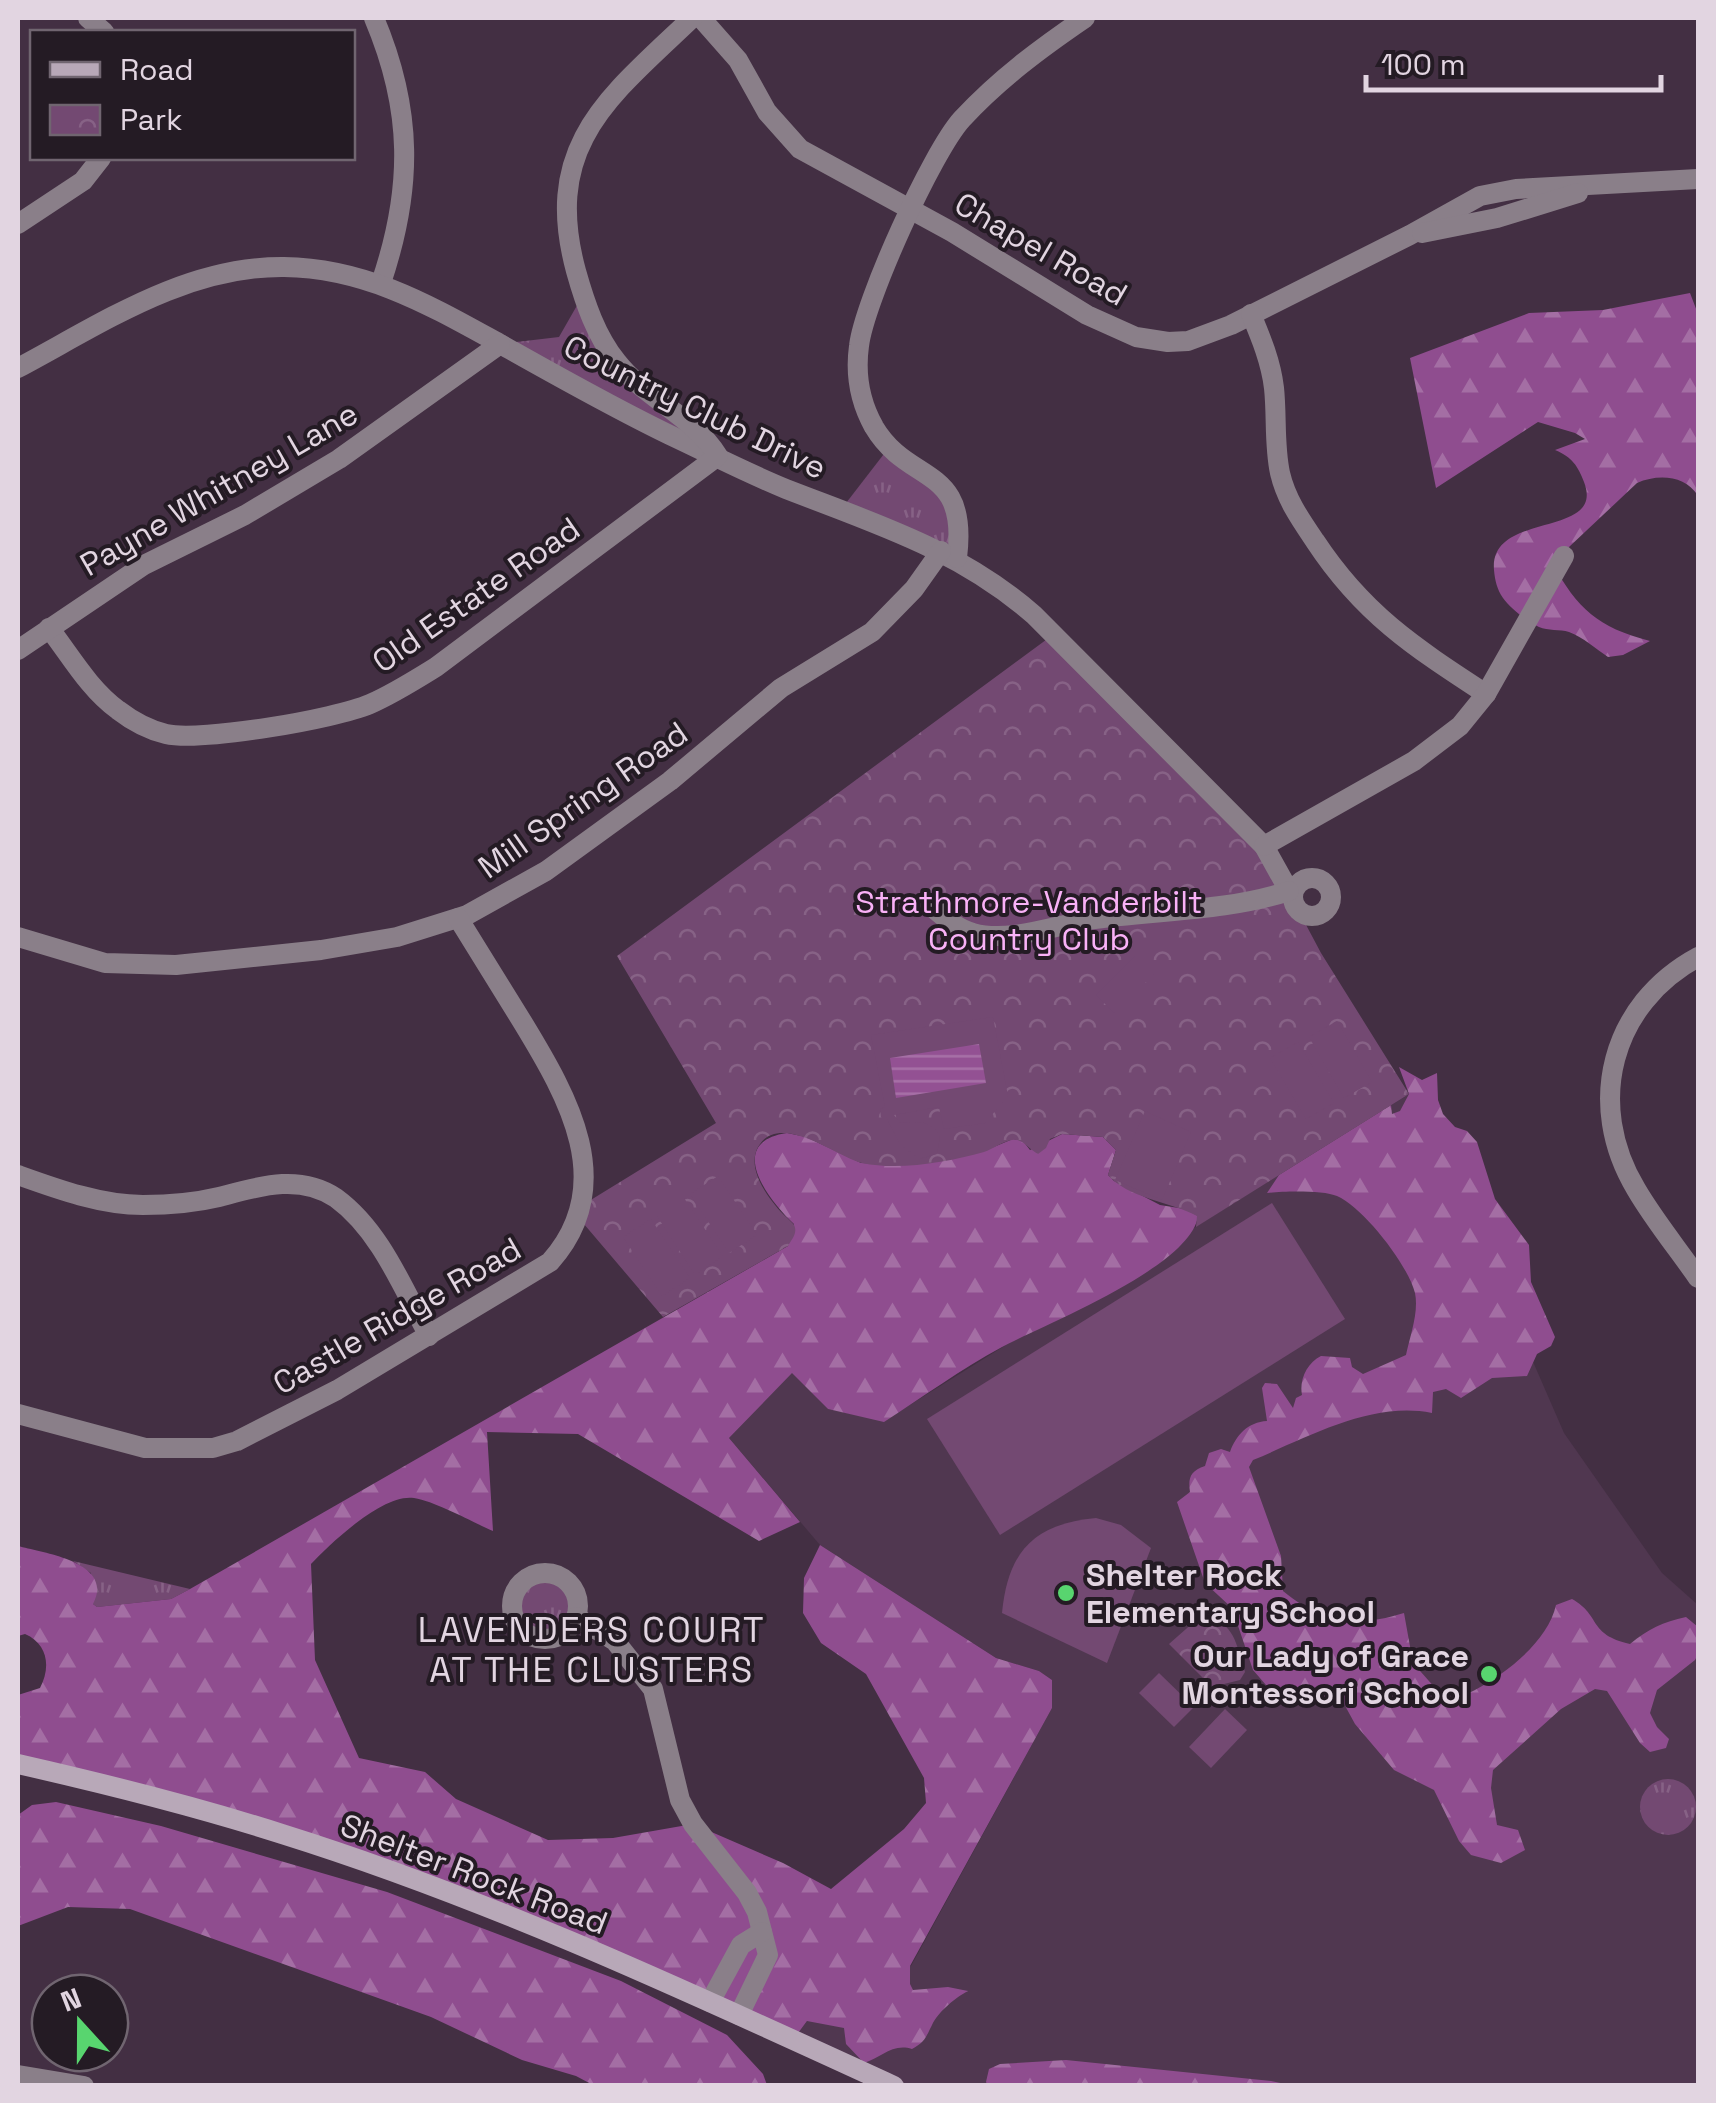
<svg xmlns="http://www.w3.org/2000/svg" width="1716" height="2103" viewBox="0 0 1716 2103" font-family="'Space Grotesk',sans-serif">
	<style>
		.built { fill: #503750 }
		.grass { fill: url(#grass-tufts) }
		.forest { fill: url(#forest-firs) }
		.park { fill: url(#park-crowns) }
		.pitch { fill: #734972 }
		.water { fill: url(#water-rules) }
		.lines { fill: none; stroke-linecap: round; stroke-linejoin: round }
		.minor { stroke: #8a7f89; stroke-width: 20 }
		.secondary { stroke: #b8a8b8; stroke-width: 20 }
		.poi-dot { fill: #58d56f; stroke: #241b24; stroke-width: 4 }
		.labels { text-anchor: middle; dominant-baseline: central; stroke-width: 8; stroke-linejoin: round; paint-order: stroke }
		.street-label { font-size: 32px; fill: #e2d5e1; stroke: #241b24 }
		.park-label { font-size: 32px; fill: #f9b1f7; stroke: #241b24 }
		.poi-label { font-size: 32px; font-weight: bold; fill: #e2d5e1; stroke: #241b24; text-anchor: start }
		.neighbourhood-label { font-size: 35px; letter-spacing: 2.5px; fill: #e2d5e1; stroke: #241b24 }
	</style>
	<defs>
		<pattern id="grass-tufts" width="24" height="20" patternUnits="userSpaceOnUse" patternTransform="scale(2.5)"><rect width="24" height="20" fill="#734972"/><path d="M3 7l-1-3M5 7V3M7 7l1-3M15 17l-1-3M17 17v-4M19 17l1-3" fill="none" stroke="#876286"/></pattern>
		<pattern id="forest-firs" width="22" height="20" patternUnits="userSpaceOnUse" patternTransform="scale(2.5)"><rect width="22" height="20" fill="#8f4d8f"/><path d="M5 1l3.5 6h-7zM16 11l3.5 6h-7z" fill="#a46ea4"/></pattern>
		<pattern id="park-crowns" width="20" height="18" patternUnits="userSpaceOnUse" patternTransform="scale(2.5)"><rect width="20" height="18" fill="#734972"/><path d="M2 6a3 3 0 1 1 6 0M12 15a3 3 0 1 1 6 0" fill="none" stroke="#876286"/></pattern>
		<pattern id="water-rules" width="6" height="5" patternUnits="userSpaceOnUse" patternTransform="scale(2.5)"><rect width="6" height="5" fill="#935193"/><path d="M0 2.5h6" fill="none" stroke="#a771a7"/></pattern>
	</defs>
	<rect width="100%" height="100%" fill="#432f43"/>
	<!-- built -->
	<path class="built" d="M1409,1094L1498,1281L1564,1433L1662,1573L1698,1605V2085L894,2086L793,2040L861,1949L911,1966L1052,1708V1680L1039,1671L996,1658L820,1545L729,1438L792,1372L828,1409L884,1421Z"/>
	<!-- grass -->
	<g class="grass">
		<path d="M583,295L595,328L718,456L500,344L559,337Z"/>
		<path d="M887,450L952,506L954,554L843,507Z"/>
		<path d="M73,1561L190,1589L171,1599L97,1607L93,1604L91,1573Z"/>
		<circle cx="545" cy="1606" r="33"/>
		<circle cx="1668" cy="1807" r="28"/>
	</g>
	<!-- forest -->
	<g class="forest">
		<path d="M1690,293L1698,314V496C1685,475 1658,474 1637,483L1552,563C1578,609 1597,627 1650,641L1623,655L1608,657C1596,649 1583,637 1569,632C1560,629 1548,631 1539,627C1528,622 1510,608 1503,598C1497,589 1495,581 1494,570C1489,510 1606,539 1584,482C1578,466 1572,457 1555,450L1585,439L1575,433L1538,422L1436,488L1410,358L1529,313L1603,310Z"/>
		<path d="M1399,1067L1422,1080L1437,1073L1438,1100L1443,1114L1455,1127L1467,1131L1477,1142L1495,1199L1529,1245L1531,1282L1555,1337L1551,1346L1537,1354L1527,1376L1492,1378L1461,1398L1446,1389L1433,1392L1432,1413C1371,1401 1309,1437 1253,1460L1249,1467L1281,1556L1283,1591C1322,1623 1356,1628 1404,1613L1413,1663L1444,1698C1454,1696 1466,1695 1475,1690C1507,1673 1548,1641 1556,1605L1572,1599C1602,1616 1587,1634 1630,1644C1648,1629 1663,1622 1686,1617L1698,1627V1654L1695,1660L1657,1690L1650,1713L1657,1727L1669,1739L1666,1748L1650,1752L1640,1743L1607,1691L1595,1689L1561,1709L1493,1770L1491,1788L1497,1825L1518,1830L1525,1850L1501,1863L1471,1855L1459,1841L1434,1790L1394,1770L1355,1724L1343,1702L1294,1694L1266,1685L1253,1670L1232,1608L1205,1583L1177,1502L1190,1492C1188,1478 1190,1471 1205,1466L1209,1453L1221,1449L1230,1452C1236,1435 1248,1422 1267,1421L1262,1388L1265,1383L1277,1384L1293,1408L1296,1398L1302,1395C1299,1380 1307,1363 1321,1356L1350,1358L1352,1367L1363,1374L1406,1355C1410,1336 1419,1312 1415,1293C1408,1265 1364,1208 1337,1196C1324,1190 1282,1191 1267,1193L1279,1175L1391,1105L1392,1114L1400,1111L1409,1094Z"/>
		<path d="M787,1133L806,1137L861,1163L906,1165L984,1151L1013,1139L1023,1141L1030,1150L1062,1134L1103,1137L1116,1150L1108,1175L1114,1181L1160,1205L1185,1209L1198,1216C1191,1267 1045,1324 1002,1347C961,1369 923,1397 884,1422L828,1409L792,1373L729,1438L800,1522L759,1541L578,1434L487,1432L493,1531C470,1521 437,1502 414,1498C383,1493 330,1544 311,1564L315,1660L359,1758L425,1772L456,1799L548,1840L613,1838L693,1824L783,1863L831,1889L904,1829L926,1803L924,1778L866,1674L821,1643L803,1613L804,1578L820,1545L996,1658L1039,1671L1052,1680V1708L910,1966V1984L913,1990L948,1987L968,1991C956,1997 938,2012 932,2025C926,2037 925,2042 912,2049C892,2043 881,2058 864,2063L846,2044L844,2028L807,2021L793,2040L461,1897L18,1764V1695L40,1688C51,1667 48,1644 25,1634L18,1636V1546C44,1553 115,1562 93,1604L97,1607L171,1599L190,1589L788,1246L794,1224C767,1199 725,1142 787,1133Z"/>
		<path d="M56,1802L161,1826L387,1892L621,1981L727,2035L763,2074L767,2085H593L576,2076L522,2060L431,2017L130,1909L68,1907L18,1926V1815L32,1805Z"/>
		<path d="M1066,2060L1271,2081L1290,2085L988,2086L986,2082L989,2069L1000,2064Z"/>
	</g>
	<!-- park -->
	<g class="park">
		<path d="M1054,634L1264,846L1321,953L1409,1094L1196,1227L1197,1216C1172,1202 1127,1198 1108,1175L1116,1150L1103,1137L1062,1134L1050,1139L1046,1148L1038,1154C1029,1150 1023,1138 1012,1140C1003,1141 993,1149 984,1152C948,1162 899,1171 862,1163C837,1157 779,1110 758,1147C746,1169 768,1198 783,1214C785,1216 793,1223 794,1225C798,1233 792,1239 788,1246L663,1317L578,1217L581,1206L716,1123L617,956Z"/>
		<path d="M1203,1614C1236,1625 1235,1641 1245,1672L1240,1680L1212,1687L1169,1644Z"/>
	</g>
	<!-- pitch -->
	<g class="pitch">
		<path d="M1135,956L1154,974L1114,1013L1096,995Z"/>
		<path d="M993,1017L1008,1096L985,1123L944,1129L939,1107L894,1115L900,1123C917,1121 931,1120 940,1136L937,1154L919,1159L900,1144L886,1117H881L880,1109L885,1107L871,1035Z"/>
		<path d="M1337,1021L1372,1082L1344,1098L1309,1037Z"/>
		<path d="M1298,1042L1334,1103L1306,1119L1270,1058Z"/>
		<path d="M1145,1111L1191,1132L1162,1200L1115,1180Z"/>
		<path d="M718,1176L757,1235L729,1253L690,1194Z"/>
		<path d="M684,1198L723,1256L695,1275L657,1216Z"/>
		<path d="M1272,1203L1345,1319L1000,1535L927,1419Z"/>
		<path d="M651,1219L690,1278L662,1296L623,1237Z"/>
		<path d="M1096,1518L1121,1525L1151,1548L1107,1663L1002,1613C1008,1551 1034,1524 1096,1518Z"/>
		<path d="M1159,1673L1194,1707L1174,1727L1139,1693Z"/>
		<path d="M1225,1709L1247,1730L1211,1768L1189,1747Z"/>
	</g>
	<!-- water -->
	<path class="water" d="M979,1044L986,1083L896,1098L890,1058Z"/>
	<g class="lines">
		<!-- minor -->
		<g class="minor">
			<path d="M88,18L104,32"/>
			<path d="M374,18C413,110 413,188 381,283"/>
			<path d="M701,18L738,60L767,112L800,149L952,232L1087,315L1136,337L1168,342L1188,341L1231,325L1410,235L1480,196L1516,189L1698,179"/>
			<path d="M18,224L83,181L101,158"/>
			<path d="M1422,233L1497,218L1578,193"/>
			<path d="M1251,314C1261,338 1271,362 1274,388C1277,416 1274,445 1280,473C1286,499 1300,519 1315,541C1363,614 1414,647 1486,694"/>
			<path d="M18,368C101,324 185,266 284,267C367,268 431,306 502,345C559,377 617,410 676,438C712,455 749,474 786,489C876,524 960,550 1034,615L1264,846L1293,898"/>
			<path d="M957,558C969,463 909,486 874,427C860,402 855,375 859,346C864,302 932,152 962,119C999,79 1041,48 1085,18"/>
			<path d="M49,628C70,655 89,689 118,710C131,720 149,730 166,734C201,742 335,719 370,704C393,694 415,680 436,667L718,456C693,416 646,399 617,362C596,336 585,303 576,271C542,145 608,98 692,18"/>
			<path d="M18,650L144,565L245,515L339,459L500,344"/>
			<path d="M1264,846L1414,761L1460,726L1486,694L1564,556"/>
			<circle cx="1312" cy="897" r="19"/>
			<path d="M927,903C941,914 956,929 973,933C1008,943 1053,926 1088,920C1154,910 1225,912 1289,891"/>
			<path d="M18,937L105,963L176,965L321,950L397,937L467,915L546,871L670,781L781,688L872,632L914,589L941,551"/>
			<path d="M1698,957C1611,1004 1585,1104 1636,1189C1654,1220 1678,1249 1698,1278"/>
			<path d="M18,1175C57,1189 101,1205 143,1205C168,1205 194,1203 219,1197C257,1187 299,1173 336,1198C381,1231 403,1289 429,1336"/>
			<path d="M18,1414L145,1448H213L237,1441L337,1390L550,1262C619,1185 568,1097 523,1023C501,988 480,953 458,918"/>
			<circle cx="545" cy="1606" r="33"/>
			<path d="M576,1617L615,1641L653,1689L680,1800L693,1824L747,1893L757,1912L768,1955L739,2015"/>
			<path d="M710,2002L741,1945L762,1932"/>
			<path d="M18,2075L84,2086"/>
		</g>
		<!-- secondary -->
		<path class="secondary" d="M18,1764C106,1784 195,1806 282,1834C493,1900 693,1994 894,2086"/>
	</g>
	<!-- markers -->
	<g class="poi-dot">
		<circle cx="1066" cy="1593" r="10"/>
		<circle cx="1489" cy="1674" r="10"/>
	</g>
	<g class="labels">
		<!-- street labels -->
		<g class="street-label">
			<text transform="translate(1041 249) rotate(30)">Chapel Road</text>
			<text transform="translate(695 407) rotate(26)">Country Club Drive</text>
			<text transform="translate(219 489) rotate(-30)">Payne Whitney Lane</text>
			<text transform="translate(476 595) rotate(-35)">Old Estate Road</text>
			<text transform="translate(583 800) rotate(-35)">Mill Spring Road</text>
			<text transform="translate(397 1316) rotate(-30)">Castle Ridge Road</text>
			<text transform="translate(474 1874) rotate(21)">Shelter Rock Road</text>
		</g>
		<!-- park labels -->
		<g class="park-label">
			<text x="1029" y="902">Strathmore-Vanderbilt<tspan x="1029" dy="37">Country Club</tspan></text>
		</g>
		<!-- poi labels -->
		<g class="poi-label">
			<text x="1086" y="1575">Shelter Rock<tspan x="1086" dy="37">Elementary School</tspan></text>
			<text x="1469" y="1656" text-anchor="end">Our Lady of Grace<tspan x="1469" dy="37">Montessori School</tspan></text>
		</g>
		<!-- neighbourhood labels -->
		<g class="neighbourhood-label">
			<text x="592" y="1630">LAVENDERS COURT<tspan x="592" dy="40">AT THE CLUSTERS</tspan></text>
		</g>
	</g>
	<!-- border -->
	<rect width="1716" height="2103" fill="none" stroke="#e2d5e1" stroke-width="40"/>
	<!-- legend -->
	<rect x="30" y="30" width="325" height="130" fill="#241b24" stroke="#706570" stroke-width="2.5"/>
	<rect x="50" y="62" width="50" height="15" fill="#b8a8b8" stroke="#706570" stroke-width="2.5"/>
	<text x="120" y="80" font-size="30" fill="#e2d5e1">Road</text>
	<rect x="50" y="105" width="50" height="30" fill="url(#park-crowns)" stroke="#706570" stroke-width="2.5"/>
	<text x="120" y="130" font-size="30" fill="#e2d5e1">Park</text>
	<!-- north arrow -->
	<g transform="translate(80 2023) rotate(339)"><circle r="48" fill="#241b24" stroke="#706570" stroke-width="2.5"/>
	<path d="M0-8L18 38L0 25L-18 38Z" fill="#58d56f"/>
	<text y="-15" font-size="28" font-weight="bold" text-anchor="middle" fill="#e2d5e1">N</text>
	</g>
	<!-- scale -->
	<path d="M1366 75v15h295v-15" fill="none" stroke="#e2d5e1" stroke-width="5"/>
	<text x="1381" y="75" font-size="30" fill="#e2d5e1" stroke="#241b24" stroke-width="8" paint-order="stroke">100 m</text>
</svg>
